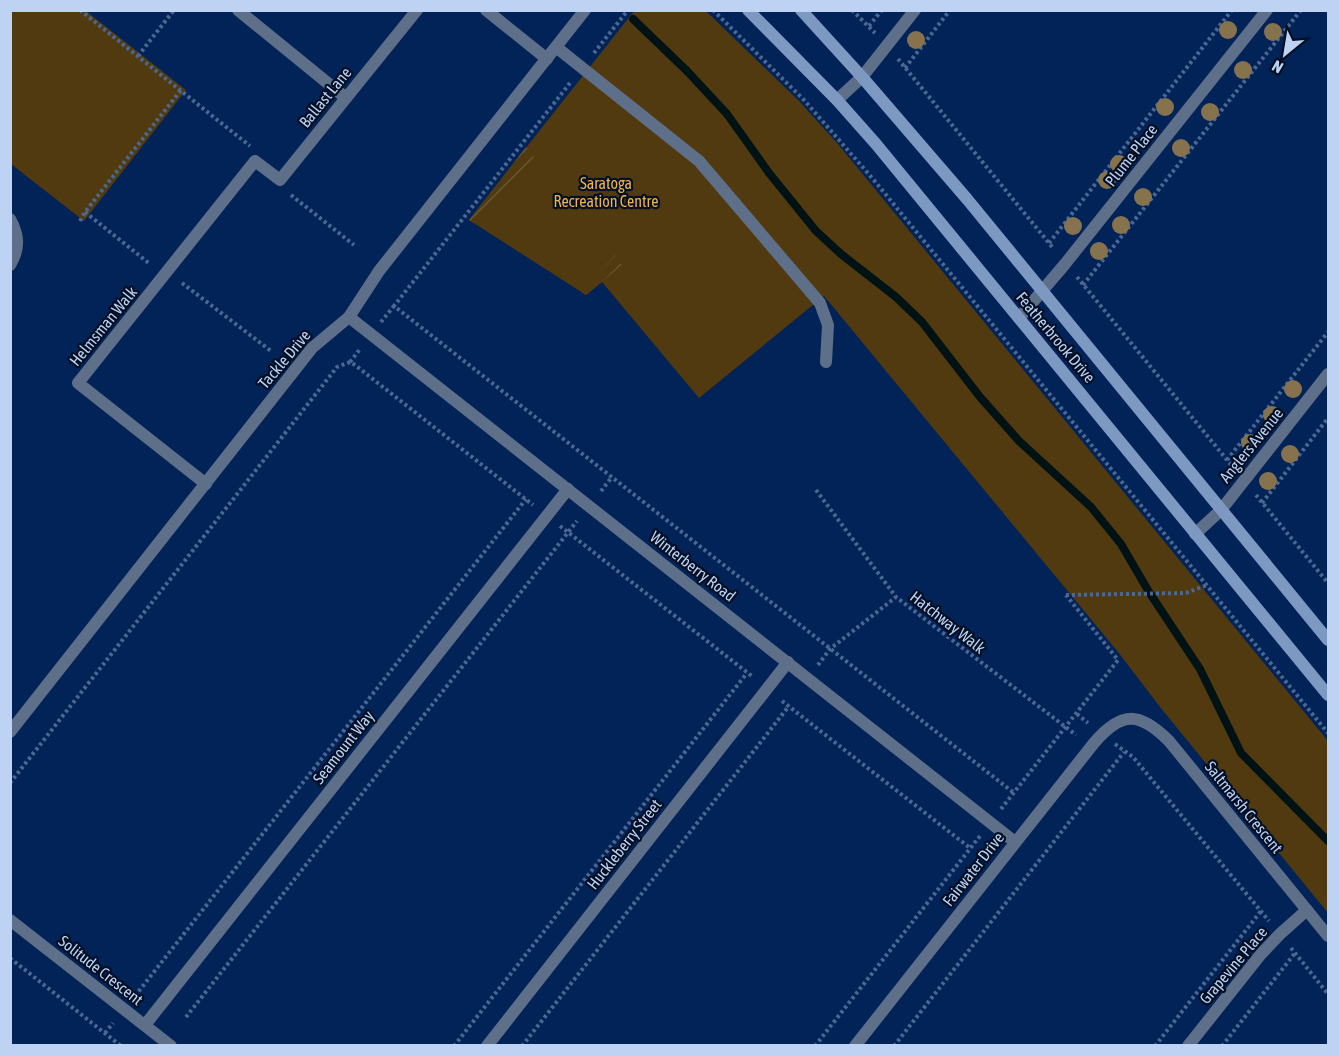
<svg xmlns="http://www.w3.org/2000/svg" width="1339" height="1056" viewBox="0 0 1339 1056" font-family="'Asap Condensed',sans-serif">
	<style>
		.park { fill: #513a0f }
		.garden { fill: url(#garden-furrows) }
		.lines { fill: none; stroke-linecap: round; stroke-linejoin: round }
		.stream { stroke: #001213; stroke-width: 8 }
		.path { stroke: #4b6894; stroke-width: 4; stroke-dasharray: 3 3; stroke-linecap: butt }
		.lane { stroke: #5e6f89; stroke-width: 12 }
		.street { stroke: #5e6f89; stroke-width: 12 }
		.secondary { stroke: #7d99c2; stroke-width: 12 }
		.tree { fill: #86734d }
		.labels { text-anchor: middle; dominant-baseline: central; stroke-width: 4.5; stroke-linejoin: round; paint-order: stroke }
		.street-label { font-size: 16px; fill: #bed3f3; stroke: #030f25 }
		.park-label { font-size: 16px; fill: #f2b444; stroke: #030f25 }
	</style>
	<defs>
		<pattern id="garden-furrows" width="10" height="10" patternUnits="userSpaceOnUse" patternTransform="scale(1.5)"><rect width="10" height="10" fill="#513a0f"/><path d="M-1 1l2-2M0 10L10 0M9 11l2-2" fill="none" stroke="#685632"/></pattern>
	</defs>
	<rect width="100%" height="100%" fill="#012357"/>
	<!-- park -->
	<g class="park">
		<path d="M10,11H86L186,90L84,221L11,164Z"/>
		<path d="M634,11H706L799,101L838,144L1328,741V913L1160,707L1118,652L824,296L699,398L602,282L586,295L469,220Z"/>
	</g>
	<!-- garden -->
	<g class="garden">
		<path d="M526,147L536,160L473,223L469,220Z"/>
		<path d="M615,255L622,265L586,295L581,292Z"/>
	</g>
	<g class="lines">
		<!-- stream -->
		<path class="stream" d="M633,19L687,71L727,114L769,173L816,231L841,254L896,297L922,322L980,397L1019,441L1091,507L1121,544L1149,592L1200,669L1241,753L1328,841"/>
		<!-- path -->
		<g class="path">
			<path d="M80,10L250,146"/>
			<path d="M713,10L804,100L873,179L1328,733"/>
			<path d="M852,10L875,33"/>
			<path d="M869,26L882,10"/>
			<path d="M594,53L628,10"/>
			<path d="M138,56L174,10"/>
			<path d="M898,59L1053,248"/>
			<path d="M905,68L950,10"/>
			<path d="M570,83L394,306L1014,793"/>
			<path d="M291,195L354,245"/>
			<path d="M85,212L150,264"/>
			<path d="M80,221L85,212L181,90"/>
			<path d="M1049,243L1232,10"/>
			<path d="M1077,277L1232,466"/>
			<path d="M182,283L271,351"/>
			<path d="M1083,285L1301,10"/>
			<path d="M381,322L394,306"/>
			<path d="M350,362L360,349"/>
			<path d="M1227,460L1328,332"/>
			<path d="M816,490L896,597L1076,735"/>
			<path d="M601,491L612,477"/>
			<path d="M1256,495L1328,583"/>
			<path d="M1262,503L1328,418"/>
			<path d="M560,526L753,677"/>
			<path d="M1066,595L1186,593L1207,585"/>
			<path d="M818,665L830,649L896,597"/>
			<path d="M782,701L970,848"/>
			<path d="M1077,714L1088,723"/>
			<path d="M1115,744L1133,757L1269,921"/>
			<path d="M10,783L337,367L350,362L355,365L533,505"/>
			<path d="M1001,809L1118,660L1066,595"/>
			<path d="M1291,948L1328,994"/>
			<path d="M10,958L121,1046"/>
			<path d="M135,996L526,499"/>
			<path d="M186,1017L577,521"/>
			<path d="M105,1033L113,1023"/>
			<path d="M454,1046L747,673"/>
			<path d="M522,1046L789,706"/>
			<path d="M815,1046L980,836"/>
			<path d="M894,1046L1124,752"/>
			<path d="M1155,1046L1261,911"/>
			<path d="M1222,1046L1295,953"/>
		</g>
		<!-- lane -->
		<g class="lane">
			<path d="M238,10L346,98"/>
			<path d="M556,47L699,161L820,303L828,325L826,362"/>
			<path d="M206,484L78,383L255,161L280,180L417,10"/>
		</g>
		<!-- street -->
		<g class="street">
			<path d="M486,10L547,59"/>
			<path d="M837,100L862,77L915,10"/>
			<path d="M10,219C19,235 20,249 10,265"/>
			<path d="M349,317L1015,842"/>
			<path d="M1019,318L1065,264L1267,10"/>
			<path d="M1195,534L1221,510L1328,374"/>
			<path d="M10,732L312,348L349,317L379,271L585,10"/>
			<path d="M10,920L171,1046"/>
			<path d="M145,1025L568,489"/>
			<path d="M487,1046L788,662"/>
			<path d="M855,1046L1094,743C1122,710 1140,712 1169,741L1328,936"/>
			<path d="M1188,1046L1261,954L1280,934L1307,910"/>
		</g>
		<!-- secondary -->
		<g class="secondary">
			<path d="M748,10L837,100L876,144L1328,695"/>
			<path d="M801,10L862,77L967,199L1328,640"/>
		</g>
	</g>
	<!-- trees -->
	<g class="tree">
		<circle cx="1228" cy="30" r="9"/>
		<circle cx="1273" cy="32" r="9"/>
		<circle cx="916" cy="40" r="9"/>
		<circle cx="1243" cy="70" r="9"/>
		<circle cx="1165" cy="107" r="9"/>
		<circle cx="1210" cy="112" r="9"/>
		<circle cx="1181" cy="148" r="9"/>
		<circle cx="1119" cy="164" r="9"/>
		<circle cx="1107" cy="180" r="9"/>
		<circle cx="1143" cy="197" r="9"/>
		<circle cx="1121" cy="225" r="9"/>
		<circle cx="1073" cy="226" r="9"/>
		<circle cx="1099" cy="251" r="9"/>
		<circle cx="1293" cy="389" r="9"/>
		<circle cx="1272" cy="415" r="9"/>
		<circle cx="1250" cy="443" r="9"/>
		<circle cx="1290" cy="454" r="9"/>
		<circle cx="1268" cy="481" r="9"/>
	</g>
	<g class="labels">
		<!-- street labels -->
		<g class="street-label">
			<text transform="translate(325 97) rotate(-51)">Ballast Lane</text>
			<text transform="translate(1131 155) rotate(-52)">Plume Place</text>
			<text transform="translate(103 326) rotate(-51)">Helmsman Walk</text>
			<text transform="translate(1056 337) rotate(50)">Featherbrook Drive</text>
			<text transform="translate(284 359) rotate(-50)">Tackle Drive</text>
			<text transform="translate(1251 445) rotate(-51)">Anglers Avenue</text>
			<text transform="translate(693 566) rotate(38)">Winterberry Road</text>
			<text transform="translate(948 622) rotate(38)">Hatchway Walk</text>
			<text transform="translate(343 747) rotate(-52)">Seamount Way</text>
			<text transform="translate(1244 807) rotate(51)">Saltmarsh Crescent</text>
			<text transform="translate(624 844) rotate(-52)">Huckleberry Street</text>
			<text transform="translate(973 869) rotate(-52)">Fairwater Drive</text>
			<text transform="translate(1233 965) rotate(-50)">Grapevine Place</text>
			<text transform="translate(101 970) rotate(38)">Solitude Crescent</text>
		</g>
		<!-- park labels -->
		<g class="park-label">
			<text x="606" y="183">Saratoga<tspan x="606" dy="18">Recreation Centre</tspan></text>
		</g>
	</g>
	<!-- border -->
	<rect width="1339" height="1056" fill="none" stroke="#bed3f3" stroke-width="24"/>
	<!-- north arrow -->
	<g transform="translate(1285 54) rotate(210)" stroke="#030f25" stroke-width="4.5" paint-order="stroke">
	<path d="M0-4.5L10 22L0 15L-10 22Z" fill="#bed3f3"/>
	<text y="-9" font-size="16" font-weight="bold" text-anchor="middle" fill="#bed3f3">N</text>
	</g>
</svg>
